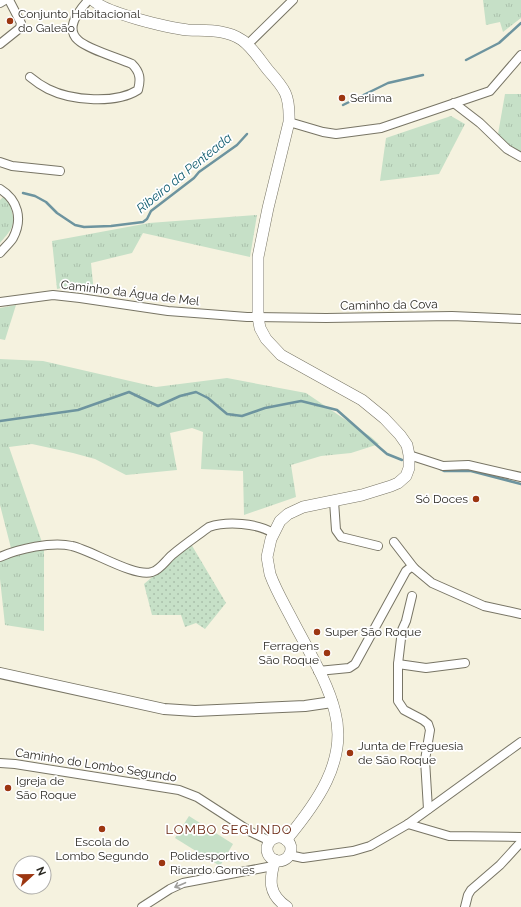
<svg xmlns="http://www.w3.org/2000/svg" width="521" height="907" viewBox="0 0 521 907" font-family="Raleway,sans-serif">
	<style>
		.grass { fill: url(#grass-tufts) }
		.park { fill: url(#park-dots) }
		.pitch { fill: #c6e0c7 }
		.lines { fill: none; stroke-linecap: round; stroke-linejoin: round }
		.stream { stroke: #6d949f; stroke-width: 2.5 }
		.minor-casing { stroke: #787565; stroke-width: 10 }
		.tertiary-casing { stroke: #787565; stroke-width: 12 }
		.secondary-casing { stroke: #787565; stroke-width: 12 }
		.minor { stroke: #fff; stroke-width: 8 }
		.tertiary { stroke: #fff; stroke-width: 10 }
		.secondary { stroke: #fff; stroke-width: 11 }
		.oneway { stroke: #a09f9c }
		.poi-dot { fill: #9c3611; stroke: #fff; stroke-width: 1.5 }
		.labels { text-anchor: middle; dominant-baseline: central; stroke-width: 3.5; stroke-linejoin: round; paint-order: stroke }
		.poi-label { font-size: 12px; fill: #2c2a24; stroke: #fff; text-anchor: start }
		.street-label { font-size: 12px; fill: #2c2a24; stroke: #fff }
		.water-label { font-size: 13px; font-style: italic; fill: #0f5c6f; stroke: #fff }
		.neighbourhood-label { font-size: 13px; letter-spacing: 1px; fill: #692711; stroke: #fff }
	</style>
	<defs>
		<pattern id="grass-tufts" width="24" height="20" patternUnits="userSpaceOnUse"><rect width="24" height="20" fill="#c6e0c7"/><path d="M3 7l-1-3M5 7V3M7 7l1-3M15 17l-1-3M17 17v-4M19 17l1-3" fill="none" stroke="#aac0ab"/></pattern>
		<pattern id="park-dots" width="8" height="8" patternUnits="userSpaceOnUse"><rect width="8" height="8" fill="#c6e0c7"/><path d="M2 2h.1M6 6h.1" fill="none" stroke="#aac0ab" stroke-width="1.8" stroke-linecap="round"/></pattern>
	</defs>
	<rect width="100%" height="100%" fill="#f5f2df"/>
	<!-- grass -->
	<g class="grass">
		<path d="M483,0H521V18L503,32L500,22L486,25Z"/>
		<path d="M505,94H521V152L511,147L498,134Z"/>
		<path d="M451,116L465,124L439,174L380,181L386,138Z"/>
		<path d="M3,197C9,201 11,205 12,212C16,227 9,232 0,243V200Z"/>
		<path d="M257,215L250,257L143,233L132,253L91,263L94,293L70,286L57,289L52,241L149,223Z"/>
		<path d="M16,305L5,340L0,339V308Z"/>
		<path d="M0,359L43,361L156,387L227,378L306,393L371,437L379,444L351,453L321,456L291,465L296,497L244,515L243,471L201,469L203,432L192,428L170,433L177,470L126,475L95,459L73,453L32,444L9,447L44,548V631L5,625L0,579V559L13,556L0,505Z"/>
	</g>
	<!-- park -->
	<path class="park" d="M191,544L226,603L205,629L196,623L185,627L181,615H152L144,584Z"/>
	<!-- pitch -->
	<path class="pitch" d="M189,816L233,844L220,866L175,838Z"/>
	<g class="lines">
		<!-- stream -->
		<g class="stream">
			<path d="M466,60L499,43L521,23"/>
			<path d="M343,105L388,83L423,75"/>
			<path d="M23,193L35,196L46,202L57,213L75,225L84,227L111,226L143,222L147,219L151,211L194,178L199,172L237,145L247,134"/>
			<path d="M0,421L78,410L129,392L158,406L180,396L196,392L208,398L227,414L242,416L265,408L301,401L337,410L380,448L387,454L402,460"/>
			<path d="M440,469L444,471H471L521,484"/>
		</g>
		<!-- minor casing -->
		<g class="minor-casing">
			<g id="minor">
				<path d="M0,3L5,0"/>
				<path d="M0,44L20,28L21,23L9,0"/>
				<path d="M247,45L293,0"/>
				<path d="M30,77C36,82 42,86 48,89C72,101 116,104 138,90C141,79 140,72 132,64C119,58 87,49 78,40C70,33 72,23 77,15C81,9 84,4 89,0"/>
				<path d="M454,103L480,123L507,149L521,157"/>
				<path d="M289,122L323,132L336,134L381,128L490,91L521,55"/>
				<path d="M0,162L12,166L60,171"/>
				<path d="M0,189C18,200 23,219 13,238C10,243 4,248 0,253"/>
				<path d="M0,302L53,295L80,298L168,311L247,317L326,318L452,316L521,319"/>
				<path d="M409,455L443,466L468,465L521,477"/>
				<path d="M334,501L336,530L341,537L378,546"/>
				<path d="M394,542L414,568L432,583L484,606L521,614"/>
				<path d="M0,557C18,549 52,541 72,546C91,550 135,578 152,572C160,570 166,560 172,555C184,545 197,536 209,527C227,521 257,523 273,533"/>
				<path d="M412,596L406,621L402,630L398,664V701L404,710L423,720L428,724L430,730L425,760L428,809"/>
				<path d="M398,664L426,668L465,663"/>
				<path d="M318,671L349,668L355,664L406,571L411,567L414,568"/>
				<path d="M0,763L15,764L179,790L197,797L251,832L270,841"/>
				<path d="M408,824L449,836L521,837"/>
				<path d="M289,855L303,858L353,851L370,846L408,824L521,742"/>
				<path d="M142,907L170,889L183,883L273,866"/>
				<path d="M465,907L468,895L471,890L500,865L521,842"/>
			</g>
		</g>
		<!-- tertiary casing -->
		<g class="tertiary-casing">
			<path id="tertiary" d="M0,673L164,709L195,711L305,706L332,702"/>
		</g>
		<!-- secondary casing -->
		<g class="secondary-casing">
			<g id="secondary">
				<path d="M93,0C105,13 169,28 188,30C207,31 225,29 242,40C252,47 260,60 268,70C285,89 290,95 289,122L268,208L258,257V317L260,328L266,339L281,355L362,400L384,418L400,435L407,445L409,455V468L406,476L398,483L391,486L362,495L303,507L288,514L280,521L271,539L267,557L270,574C276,591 286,607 294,623C308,650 328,682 335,712C348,761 316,804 286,840"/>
				<circle cx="279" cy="849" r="12"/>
				<path d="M275,860C269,880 268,894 287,907"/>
			</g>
		</g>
		<!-- minor -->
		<use href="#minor" class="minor"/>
		<!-- tertiary -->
		<use href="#tertiary" class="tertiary"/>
		<!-- secondary -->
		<use href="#secondary" class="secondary"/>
	</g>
	<!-- one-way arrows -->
	<defs><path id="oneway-shaft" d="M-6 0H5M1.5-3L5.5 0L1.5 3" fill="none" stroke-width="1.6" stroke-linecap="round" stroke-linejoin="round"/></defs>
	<use class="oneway" href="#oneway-shaft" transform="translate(180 885) rotate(157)"/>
	<!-- markers -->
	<g class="poi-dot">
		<circle cx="10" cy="21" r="4"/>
		<circle cx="342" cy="98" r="4"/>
		<circle cx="476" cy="499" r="4"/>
		<circle cx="317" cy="632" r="4"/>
		<circle cx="327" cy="653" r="4"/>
		<circle cx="350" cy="753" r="4"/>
		<circle cx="8" cy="788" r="4"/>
		<circle cx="102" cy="829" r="4"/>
		<circle cx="162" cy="863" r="4"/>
	</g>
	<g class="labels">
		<!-- poi labels -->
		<g class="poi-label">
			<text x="18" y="14">Conjunto Habitacional<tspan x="18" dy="14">do Galeão</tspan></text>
			<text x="350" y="98">Serlima</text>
			<text x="468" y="499" text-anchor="end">Só Doces</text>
			<text x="325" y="632">Super São Roque</text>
			<text x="319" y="646" text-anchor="end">Ferragens<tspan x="319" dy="14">São Roque</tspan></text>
			<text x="358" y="746">Junta de Freguesia<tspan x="358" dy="14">de São Roque</tspan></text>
			<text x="16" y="781">Igreja de<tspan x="16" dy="14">São Roque</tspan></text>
			<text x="102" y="842" text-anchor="middle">Escola do<tspan x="102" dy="14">Lombo Segundo</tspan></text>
			<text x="170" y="856">Polidesportivo<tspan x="170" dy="14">Ricardo Gomes</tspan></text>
		</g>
		<!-- street labels -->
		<g class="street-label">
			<text transform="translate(130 293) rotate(7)">Caminho da Água de Mel</text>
			<text transform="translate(389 305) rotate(-1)">Caminho da Cova</text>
			<text transform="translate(96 765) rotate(9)">Caminho do Lombo Segundo</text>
		</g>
		<!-- water labels -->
		<g class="water-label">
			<text transform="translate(184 173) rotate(-39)">Ribeiro da Penteada</text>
		</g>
		<!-- neighbourhood labels -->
		<g class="neighbourhood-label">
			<text x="229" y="829">LOMBO SEGUNDO</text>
		</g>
	</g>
	<!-- north arrow -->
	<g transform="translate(32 875) rotate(68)"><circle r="19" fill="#ffffff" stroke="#abaaa7"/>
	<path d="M0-3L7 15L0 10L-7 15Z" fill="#9c3611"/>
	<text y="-6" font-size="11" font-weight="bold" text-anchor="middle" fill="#2c2a24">N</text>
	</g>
</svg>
